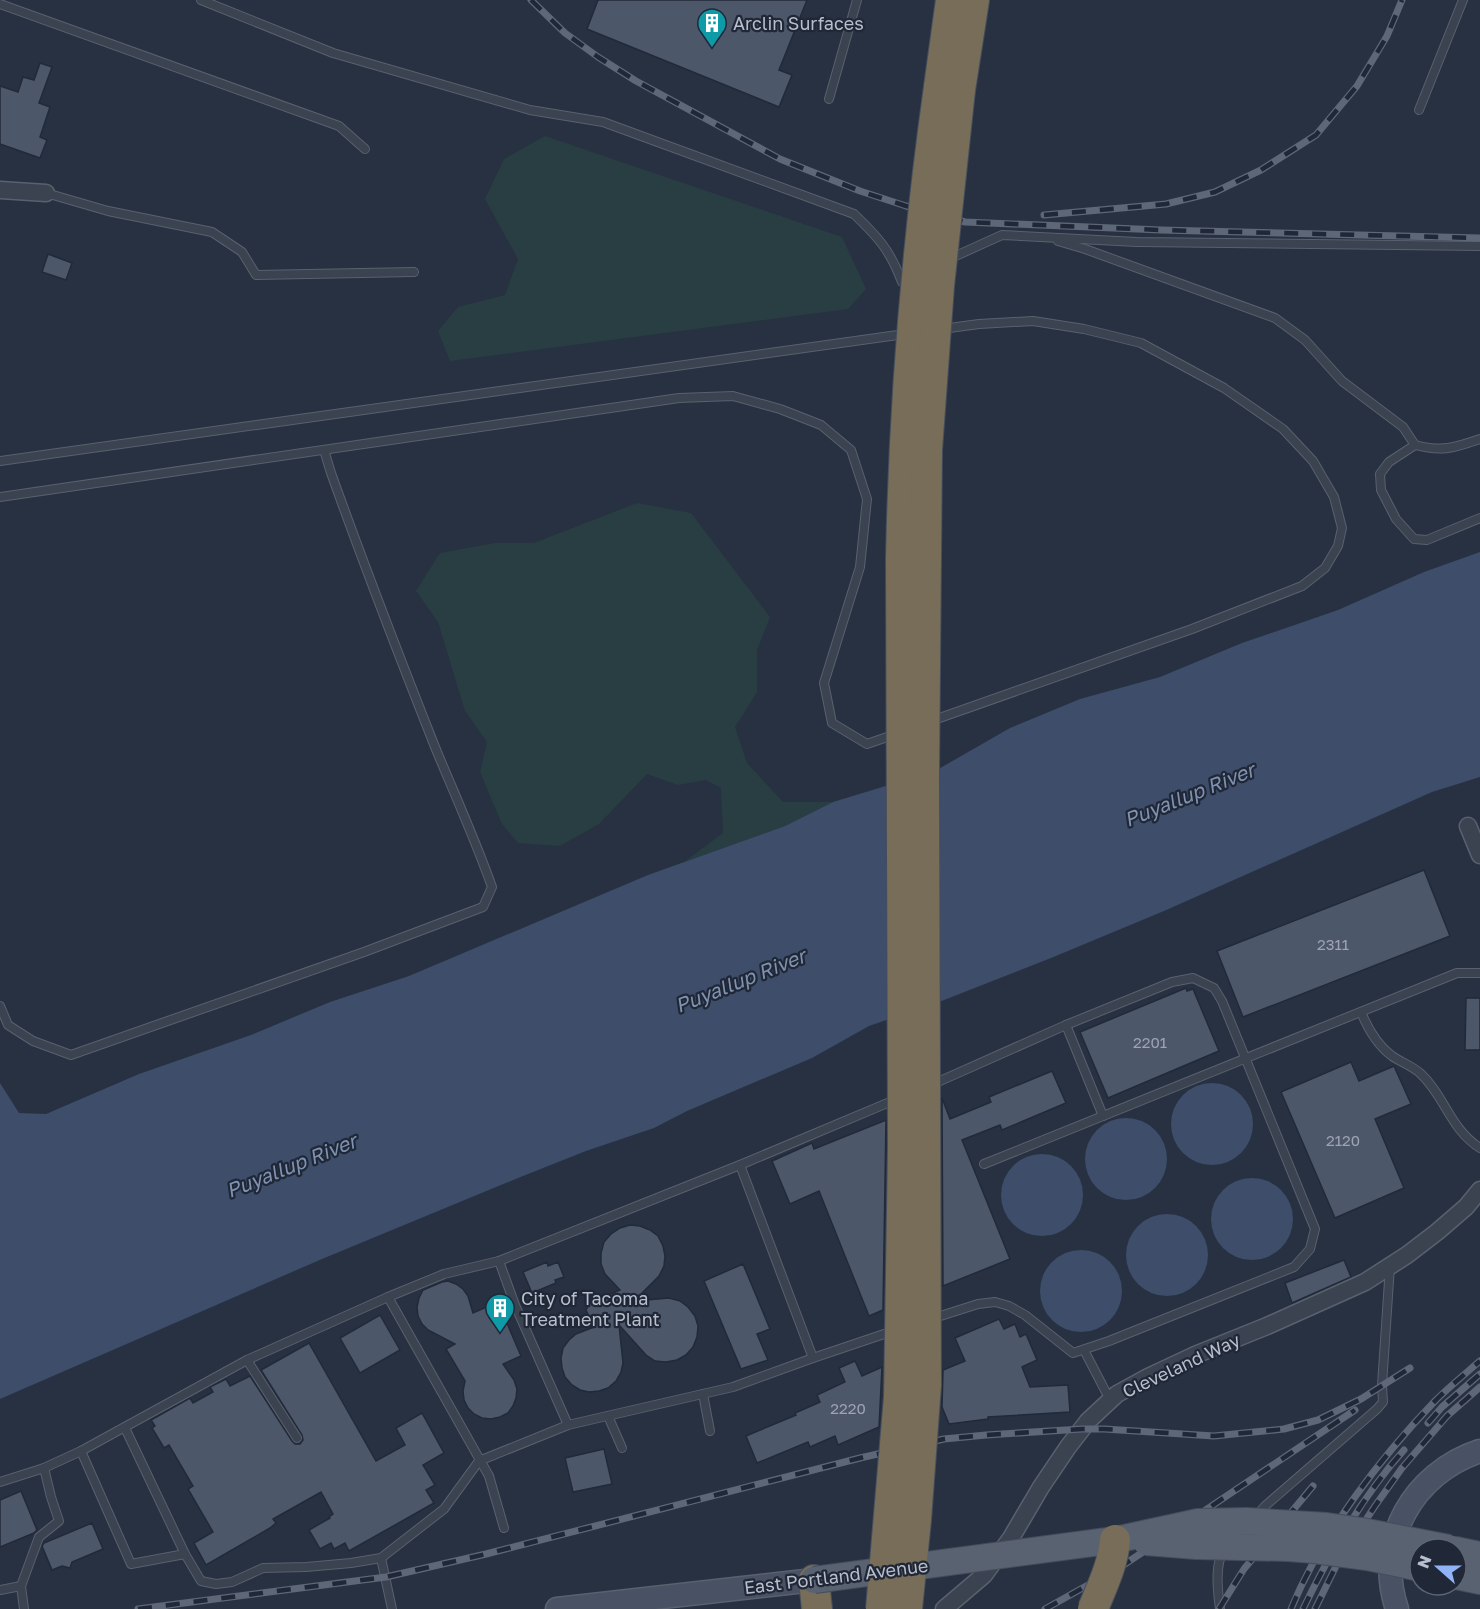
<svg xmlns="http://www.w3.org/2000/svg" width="1480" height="1609" viewBox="0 0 1480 1609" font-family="'Golos Text',sans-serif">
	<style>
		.green { fill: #293e42 }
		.water { fill: #3d4d6a }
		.building { fill: #4d576a; stroke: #222a39; stroke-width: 1.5 }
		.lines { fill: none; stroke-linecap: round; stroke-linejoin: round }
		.lane-casing { stroke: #59616f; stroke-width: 10 }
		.street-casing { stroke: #59616f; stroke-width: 19 }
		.secondary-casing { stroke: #59616f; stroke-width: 25 }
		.primary-casing { stroke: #454c5b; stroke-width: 28 }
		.highway-casing { stroke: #464e5c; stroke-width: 32 }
		.lane { stroke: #3b4351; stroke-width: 8 }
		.street { stroke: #3b4351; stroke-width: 16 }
		.secondary { stroke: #495264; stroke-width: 22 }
		.primary { stroke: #596271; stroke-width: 26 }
		.highway { stroke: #776d58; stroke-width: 30 }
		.rail-casing { stroke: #5d6778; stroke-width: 7 }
		.rail { stroke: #202837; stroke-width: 4.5; stroke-dasharray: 14; stroke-linecap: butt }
		.primary-bridge-casing { stroke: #454c5b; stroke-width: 28; stroke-linecap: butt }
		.highway-bridge-casing { stroke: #464e5c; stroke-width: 32; stroke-linecap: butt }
		.primary-bridge { stroke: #596271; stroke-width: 26 }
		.highway-bridge { stroke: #776d58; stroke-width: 30 }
		.labels { text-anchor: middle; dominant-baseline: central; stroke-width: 4.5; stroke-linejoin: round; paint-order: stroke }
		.number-label { font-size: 15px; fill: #9da4b3 }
		.poi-label { font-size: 18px; fill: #b8becb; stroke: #202837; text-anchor: start }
		.street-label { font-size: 18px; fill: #b8becb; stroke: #202837 }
		.water-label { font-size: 20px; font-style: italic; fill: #8092b2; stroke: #202837 }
	</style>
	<rect width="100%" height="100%" fill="#273141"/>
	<!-- green -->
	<g class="green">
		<path d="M545,136L842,237L866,289L848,309L450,361L438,331L458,307L505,295L518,259L485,199L504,159Z"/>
		<path d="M637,503L691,513L770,617L757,650V692L735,727L747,763L783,802H833L785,826L684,862L723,833L721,788L706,780L678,785L647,774L599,824L560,846L518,843L502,824L480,772L487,742L465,711L438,622L416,591L440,553L495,543H534Z"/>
	</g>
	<!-- water -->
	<g class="water">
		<path d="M1480,552V777L1432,792L1164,911L1051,958L939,1002L869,1026L812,1058L687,1111L654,1128L586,1151L518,1178L322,1259L0,1399V1083L19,1113L46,1114L139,1074L251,1035L330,1002L409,976L648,875L785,826L833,802L935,771L1010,728L1080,699L1160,677L1242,643L1338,610L1424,572Z"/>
		<circle cx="1212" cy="1124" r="41"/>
		<circle cx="1126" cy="1159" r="41"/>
		<circle cx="1042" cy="1195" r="41"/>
		<circle cx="1252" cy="1219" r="41"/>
		<circle cx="1167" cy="1255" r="41"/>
		<circle cx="1081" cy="1291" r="41"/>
	</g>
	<!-- building -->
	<g class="building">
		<path d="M598,0H807L779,70L792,75L779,107L587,29Z"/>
		<path d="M40,63L52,67L39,103L50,107L40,137L47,140L40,158L0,144V86L18,92L23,77L34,80Z"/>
		<path d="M48,254L72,263L66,280L42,272Z"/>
		<path d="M1424,870L1450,936L1243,1017L1217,951Z"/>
		<path d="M1186,988L1187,991L1193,989L1219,1051L1108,1098L1080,1032Z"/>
		<path d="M1466,998H1480V1050H1465Z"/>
		<path d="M1351,1062L1359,1081L1394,1066L1411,1104L1375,1119L1404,1188L1335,1218L1281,1092Z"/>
		<path d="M1052,1071L1066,1103L1002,1130L1000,1125L962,1140L1010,1259L943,1286L942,1098L950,1119L991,1102L989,1097Z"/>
		<path d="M886,1120L883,1310L869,1316L819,1191L790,1204L772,1161L812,1143L814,1149Z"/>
		<path d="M630,1225L640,1226L650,1230L658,1236L663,1246L665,1256L664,1266L659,1276L634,1301L669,1298L680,1301L688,1307L695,1316L698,1326L697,1337L693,1347L686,1355L677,1360L666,1362L655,1361L646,1355L619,1325L623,1363L621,1372L616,1381L608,1388L599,1391L589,1392L580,1390L572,1385L565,1377L562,1368L561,1358L563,1348L569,1340L576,1334L594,1327L586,1310L590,1303L620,1290L605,1274L601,1264V1253L604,1242L611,1234L620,1228Z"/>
		<path d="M1344,1260L1351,1277L1292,1303L1285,1283Z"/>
		<path d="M547,1262L548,1266L558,1262L564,1277L555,1280L556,1283L532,1293L523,1272Z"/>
		<path d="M743,1264L770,1329L757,1334L768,1360L741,1369L704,1281Z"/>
		<path d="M448,1281L456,1284L463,1289L468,1296L473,1313L498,1302L521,1356L503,1364L514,1380L517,1389L516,1398L513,1406L508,1413L500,1417L491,1419L482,1418L474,1414L468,1408L464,1400L463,1391L465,1381L446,1349L455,1344L428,1330L422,1324L418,1316L417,1307L419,1298L423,1290L442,1282Z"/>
		<path d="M380,1315L400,1350L360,1373L340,1338Z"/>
		<path d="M999,1319L1004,1329L1015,1324L1020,1337L1026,1334L1037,1360L1022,1367L1030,1387L1068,1385L1070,1412L988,1417V1419L949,1424L942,1407L943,1370L965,1361L955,1338Z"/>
		<path d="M309,1343L376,1461L405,1445L396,1428L422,1413L444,1453L423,1465L435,1485L426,1490L434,1503L349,1551L345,1543L334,1549L331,1543L320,1549L309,1530L330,1518L329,1517L333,1514L321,1492L273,1519L276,1523L270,1528L206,1565L194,1543L213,1532L188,1489L193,1486L169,1445L164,1448L152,1428L155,1426L151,1420L190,1398L193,1403L213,1392L210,1387L226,1379L230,1386L250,1376L292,1441L295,1444H300L303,1440L302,1435L261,1370Z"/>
		<path d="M855,1361L862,1376L882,1367L879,1427L838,1445L835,1436L810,1447L808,1442L757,1463L746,1436L796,1415L795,1413L820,1402L817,1395L845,1382L839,1368Z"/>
		<path d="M604,1449L612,1484L573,1492L565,1458Z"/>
		<path d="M21,1491L37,1530L34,1533L0,1547V1500Z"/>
		<path d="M92,1523L103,1549L72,1562L70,1568L62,1566L52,1570L42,1546L44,1543Z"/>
	</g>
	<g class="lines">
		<!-- lane casing -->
		<g class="lane-casing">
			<g id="lane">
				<path d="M201,0L333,53L530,110L603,122L854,214C878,237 890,250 902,282L910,278"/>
				<path d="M0,4L339,126L365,149"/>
				<path d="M829,99L857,0"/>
				<path d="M1419,110L1463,0"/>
				<path d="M46,193L108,211L212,232L242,252L256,275L414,272"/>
				<path d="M1058,241L1085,249L1275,318L1305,340L1342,381L1403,427L1415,445C1442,452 1454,448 1480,439"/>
				<path d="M949,259L1002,235L1137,242L1480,246"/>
				<path d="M1415,445L1389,462L1380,474L1381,490L1396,519L1414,539L1427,540L1480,518"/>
				<path d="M0,461L905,334"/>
				<path d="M0,497L679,398L733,396L780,409L821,425L851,450L867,499L860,567L824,683L832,723L867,744L896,734"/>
				<path d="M931,721L1192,629L1302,586L1325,568L1338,546L1342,528L1334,497L1313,461L1283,429L1224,388L1141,343L1084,329L1033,321L979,324L942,329"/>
				<path d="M0,1006L8,1025L33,1041L71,1055L364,952L483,907L492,887C475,839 454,793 435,747C399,656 364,565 331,473L324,450"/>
				<path d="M1361,1012C1368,1029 1377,1045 1392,1056C1401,1062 1412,1066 1420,1073C1445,1096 1450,1129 1480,1148"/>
				<path d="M1066,1025L1103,1116"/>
				<path d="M931,1085L1066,1025L1172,982L1193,978L1214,988L1222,1001L1315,1229L1310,1249L1294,1267L1109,1341L1073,1353L1025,1315L1009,1306L995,1302L978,1304L931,1319"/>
				<path d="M984,1164L1457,973H1480"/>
				<path d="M740,1165L813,1358"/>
				<path d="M499,1261L515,1305L568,1425"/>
				<path d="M388,1297L489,1476L504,1528"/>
				<path d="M1084,1350L1110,1400"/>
				<path d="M247,1360L297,1438"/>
				<path d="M703,1394L710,1431"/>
				<path d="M608,1416L622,1448"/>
				<path d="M125,1428L185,1554L201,1581L216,1584L232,1582L263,1568L306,1567L351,1563L381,1558L444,1509L479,1461L568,1425L733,1387L813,1358L893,1331"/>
				<path d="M81,1451L131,1564L185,1554"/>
				<path d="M0,1482L44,1468L81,1451L247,1360L388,1297L444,1274L499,1261L740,1165L897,1099"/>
				<path d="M1255,1517L1265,1506L1377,1409L1383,1402L1382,1385L1390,1266"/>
				<path d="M381,1558L392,1609"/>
				<path d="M0,1590L21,1586"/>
				<path d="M24,1609L21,1586L39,1537L59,1521L51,1497L44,1468"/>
				<path d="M1220,1609C1218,1594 1214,1563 1224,1551"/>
			</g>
		</g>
		<!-- street casing -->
		<g class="street-casing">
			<g id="street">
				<path d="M0,190L46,193"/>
				<path d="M1468,826L1480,855"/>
				<path d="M944,1609L984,1575L1011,1538L1041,1487L1068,1447L1088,1421L1117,1394L1148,1377L1195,1355L1267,1326L1365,1282L1407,1255L1437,1232L1466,1207L1480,1190"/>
			</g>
		</g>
		<!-- secondary casing -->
		<g class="secondary-casing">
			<g id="secondary">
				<path d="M557,1609L814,1580"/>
				<path d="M1397,1609C1374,1541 1413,1473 1480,1451"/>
			</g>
		</g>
		<!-- primary casing -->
		<g class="primary-casing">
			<g id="primary">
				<path d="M1456,1550L1480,1555"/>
				<path d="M1456,1576L1480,1581"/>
			</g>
		</g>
		<!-- highway casing -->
		<g class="highway-casing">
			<g id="highway">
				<path d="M939,87L951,0"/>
				<path d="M960,90L974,0"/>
				<path d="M814,1580L817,1609"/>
			</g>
		</g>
		<!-- lane -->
		<use href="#lane" class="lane"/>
		<!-- street -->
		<use href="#street" class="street"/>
		<!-- secondary -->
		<use href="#secondary" class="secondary"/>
		<!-- primary -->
		<use href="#primary" class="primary"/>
		<!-- highway -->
		<use href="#highway" class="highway"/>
		<!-- rail casing -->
		<g class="rail-casing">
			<g id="rail">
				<path d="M531,0L565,33L598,57L636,81L780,159L860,191L906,206L965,222L1161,230L1480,238"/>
				<path d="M1044,215L1166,204L1215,192L1261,170L1316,135L1357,86L1387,36L1402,0"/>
				<path d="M1428,1423L1442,1407L1480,1374"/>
				<path d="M138,1609L386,1577L486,1554L860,1458L944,1439L986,1435L1082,1429H1104L1214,1436L1284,1429L1318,1420L1361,1399L1410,1368"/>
				<path d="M1045,1609L1122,1566L1355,1410"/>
				<path d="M1219,1609L1244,1569L1313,1486"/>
				<path d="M1291,1609C1322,1534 1379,1459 1435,1401C1449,1387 1465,1374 1480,1361"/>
				<path d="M1303,1609C1329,1555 1364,1494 1404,1450"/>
				<path d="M1315,1609L1338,1562L1375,1506L1402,1468L1447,1416L1480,1387"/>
			</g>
		</g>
		<!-- rail -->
		<use href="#rail" class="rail"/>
		<!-- primary-bridge casing -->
		<g class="primary-bridge-casing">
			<g id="primary-bridge">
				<path d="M1146,1542L1196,1546L1288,1548L1314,1550L1367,1557L1420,1568"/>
				<path d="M814,1580L1115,1540L1198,1522L1246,1521L1327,1526L1362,1531L1449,1548"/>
			</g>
		</g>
		<!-- highway-bridge casing -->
		<g class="highway-bridge-casing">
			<g id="highway-bridge">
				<path d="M881,1609L899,1397L903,1147L901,560C904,401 917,244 939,87"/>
				<path d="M907,1609L916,1520L926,1385L924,776L927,450L939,286L960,90"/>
				<path d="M1093,1609C1102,1586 1113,1565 1115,1540"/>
			</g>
		</g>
		<!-- primary-bridge -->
		<use href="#primary-bridge" class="primary-bridge"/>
		<!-- highway-bridge -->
		<use href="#highway-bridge" class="highway-bridge"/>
	</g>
	<!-- icons -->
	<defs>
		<g id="building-pin" transform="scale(1.5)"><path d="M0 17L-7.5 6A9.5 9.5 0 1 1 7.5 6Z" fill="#0f9aa8" stroke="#202837"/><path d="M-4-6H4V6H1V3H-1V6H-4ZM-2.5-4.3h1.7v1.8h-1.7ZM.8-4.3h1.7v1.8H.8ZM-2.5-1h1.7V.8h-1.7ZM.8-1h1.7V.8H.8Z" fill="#fff"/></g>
	</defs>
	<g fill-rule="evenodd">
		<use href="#building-pin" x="712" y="23"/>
		<use href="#building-pin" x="500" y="1308"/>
	</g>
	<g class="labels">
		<!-- number labels -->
		<g class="number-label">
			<text x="1333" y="944">2311</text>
			<text x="1150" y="1042">2201</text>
			<text x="1343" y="1140">2120</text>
			<text x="848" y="1408">2220</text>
		</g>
		<!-- poi labels -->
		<g class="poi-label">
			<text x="733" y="23">Arclin Surfaces</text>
			<text x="521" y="1298">City of Tacoma<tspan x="521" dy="21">Treatment Plant</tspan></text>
		</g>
		<!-- street labels -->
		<g class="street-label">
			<text transform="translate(1181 1365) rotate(-25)">Cleveland Way</text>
			<text transform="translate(836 1576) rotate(-7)">East Portland Avenue</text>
		</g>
		<!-- water labels -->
		<g class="water-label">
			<text transform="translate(1189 794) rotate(-22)">Puyallup River</text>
			<text transform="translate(740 980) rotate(-22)">Puyallup River</text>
			<text transform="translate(291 1165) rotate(-22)">Puyallup River</text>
		</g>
	</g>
	<!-- north arrow -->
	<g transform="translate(1438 1567) rotate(291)"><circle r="28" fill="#202837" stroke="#5d6472" stroke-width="1.5"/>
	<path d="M0-4.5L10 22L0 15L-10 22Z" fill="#92b2f6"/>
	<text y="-9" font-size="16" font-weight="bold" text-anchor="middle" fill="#b8becb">N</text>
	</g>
</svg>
